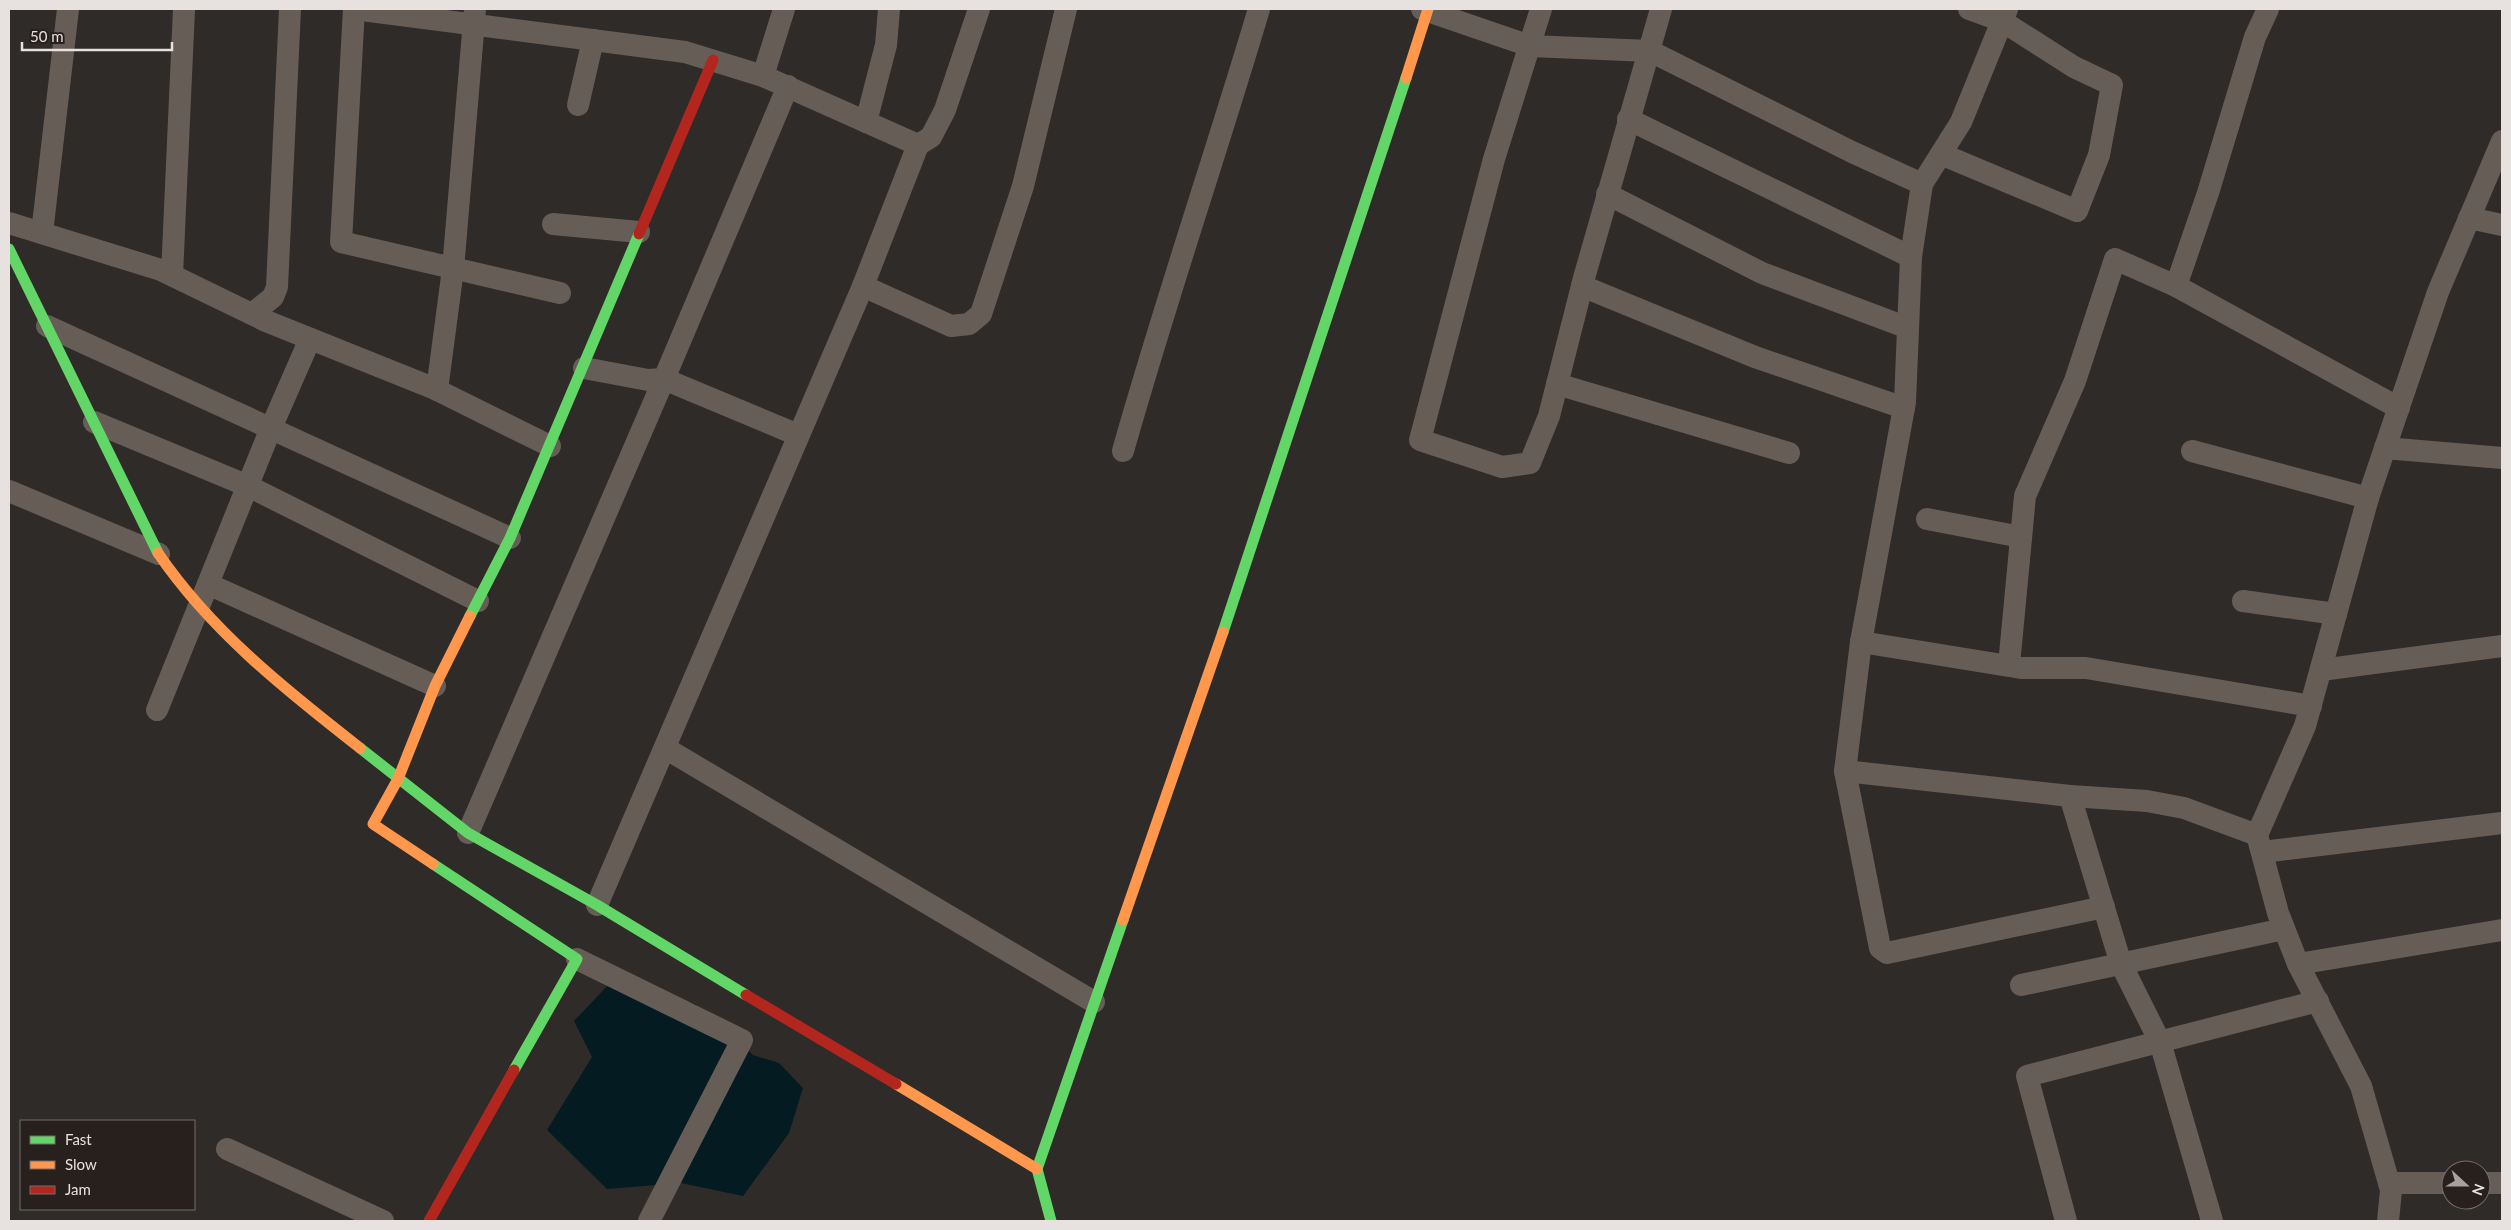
<svg xmlns="http://www.w3.org/2000/svg" width="2511" height="1230" viewBox="0 0 2511 1230" font-family="Lato,sans-serif">
	<style>
		.water { fill: #041b21 }
		.lines { fill: none; stroke-linecap: round; stroke-linejoin: round }
		.street { stroke: #665e56; stroke-width: 22 }
		.fast { stroke: #63d668; stroke-width: 11 }
		.slow { stroke: #ff974d; stroke-width: 11 }
		.jam { stroke: #b3261e; stroke-width: 11 }
	</style>
	<rect width="100%" height="100%" fill="#2f2b29"/>
	<!-- water -->
	<path class="water" d="M612,981L695,1004L753,1055L779,1063L803,1088L789,1133L743,1196L681,1183L607,1189L547,1130L592,1057L574,1021Z"/>
	<g class="lines">
		<!-- street -->
		<g class="street">
			<path d="M354,9L685,52L763,76L918,145L931,137L945,110L979,9"/>
			<path d="M354,9L341,242L560,293"/>
			<path d="M1422,9L1530,46L1650,51L1852,152L1922,184"/>
			<path d="M1541,9L1494,159L1420,440L1502,467L1530,463L1549,416L1584,278L1661,9"/>
			<path d="M2007,9L1961,122L1922,184L1911,257L1905,402L1861,642L1845,771L1880,948L1887,953L2104,907"/>
			<path d="M2268,9L2255,37L2208,193L2176,286L2399,408"/>
			<path d="M763,76L784,9"/>
			<path d="M578,105L593,40"/>
			<path d="M1628,119L1911,257"/>
			<path d="M866,122L886,45L889,9"/>
			<path d="M1941,154L2077,211L2099,155L2112,85L2074,67L2002,21L1969,9"/>
			<path d="M1607,194L1762,273L1908,328"/>
			<path d="M2469,218L2502,225"/>
			<path d="M9,223L161,270L266,321L433,388L550,446"/>
			<path d="M553,224L639,232"/>
			<path d="M42,233L68,9"/>
			<path d="M172,275L184,9"/>
			<path d="M863,286L951,326L969,324L981,314L1023,186L1066,9"/>
			<path d="M1582,286L1755,357L1904,408"/>
			<path d="M252,314L273,297L277,287L290,9"/>
			<path d="M47,326L510,538"/>
			<path d="M584,368L648,380L664,379L788,86"/>
			<path d="M1557,384L1789,453"/>
			<path d="M437,390L453,269L475,9"/>
			<path d="M94,422L248,486L478,601"/>
			<path d="M2385,448L2502,458"/>
			<path d="M1123,451C1165,302 1215,157 1259,9"/>
			<path d="M2192,451L2368,498"/>
			<path d="M9,491L159,554"/>
			<path d="M1927,519L2021,537"/>
			<path d="M208,584L435,686"/>
			<path d="M2243,601L2336,614"/>
			<path d="M1861,642L2021,668H2086L2311,706"/>
			<path d="M2009,665L2025,496L2075,381L2115,259L2176,286"/>
			<path d="M2321,670L2502,646"/>
			<path d="M157,710L271,428L310,339"/>
			<path d="M665,748L1094,1002"/>
			<path d="M1845,771L2070,796L2147,801L2184,808L2257,835"/>
			<path d="M2070,796L2121,964L2160,1042L2212,1221"/>
			<path d="M468,833L664,379L798,435"/>
			<path d="M2262,852L2502,823"/>
			<path d="M597,905L863,286L918,145"/>
			<path d="M577,959L742,1040L649,1221"/>
			<path d="M2298,964L2502,930"/>
			<path d="M2021,985L2284,929"/>
			<path d="M227,1149L383,1221"/>
			<path d="M2389,1183H2451"/>
			<path d="M2481,1183H2502"/>
			<path d="M2066,1221L2027,1076L2318,1001"/>
			<path d="M2388,1221L2391,1190L2361,1086L2298,964L2278,913L2257,835L2305,726L2368,498L2438,292L2502,141"/>
		</g>
		<!-- fast -->
		<g class="fast">
			<path d="M9,249L158,553"/>
			<path d="M470,616L510,538L639,234"/>
			<path d="M1223,632L1406,78"/>
			<path d="M360,748L468,833L597,905L746,995"/>
			<path d="M433,864L577,959L514,1070"/>
			<path d="M1051,1221L1037,1169L1123,920"/>
		</g>
		<!-- slow -->
		<g class="slow">
			<path d="M1406,78L1428,9"/>
			<path d="M158,553C211,631 287,691 360,748"/>
			<path d="M433,864L373,824L398,779L435,686L470,616"/>
			<path d="M1123,920L1223,632"/>
			<path d="M896,1084L1037,1169"/>
		</g>
		<!-- jam -->
		<g class="jam">
			<path d="M639,234L713,60"/>
			<path d="M746,995L896,1084"/>
			<path d="M429,1221L514,1070"/>
		</g>
	</g>
	<!-- border -->
	<rect width="2511" height="1230" fill="none" stroke="#e7e1df" stroke-width="20"/>
	<!-- legend -->
	<rect x="20" y="1120" width="175" height="90" fill="#27201d" stroke="#746d6b"/>
	<rect x="30" y="1136" width="25" height="8" fill="#63d668" stroke="#746d6b"/>
	<text x="65" y="1145" font-size="15" fill="#e7e1df">Fast</text>
	<rect x="30" y="1161" width="25" height="8" fill="#ff974d" stroke="#746d6b"/>
	<text x="65" y="1170" font-size="15" fill="#e7e1df">Slow</text>
	<rect x="30" y="1186" width="25" height="8" fill="#b3261e" stroke="#746d6b"/>
	<text x="65" y="1195" font-size="15" fill="#e7e1df">Jam</text>
	<!-- north arrow -->
	<g transform="translate(2466 1185) rotate(111)"><circle r="24" fill="#27201d" stroke="#746d6b"/>
	<path d="M0-4L9 19L0 12L-9 19Z" fill="#a7a19f"/>
	<text y="-8" font-size="14" font-weight="bold" text-anchor="middle" fill="#e7e1df">N</text>
	</g>
	<!-- scale -->
	<path d="M22 42v8h150v-8" fill="none" stroke="#e7e1df" stroke-width="2.5"/>
	<text x="30" y="42" font-size="15" fill="#e7e1df" stroke="#27201d" stroke-width="4" paint-order="stroke">50 m</text>
</svg>
